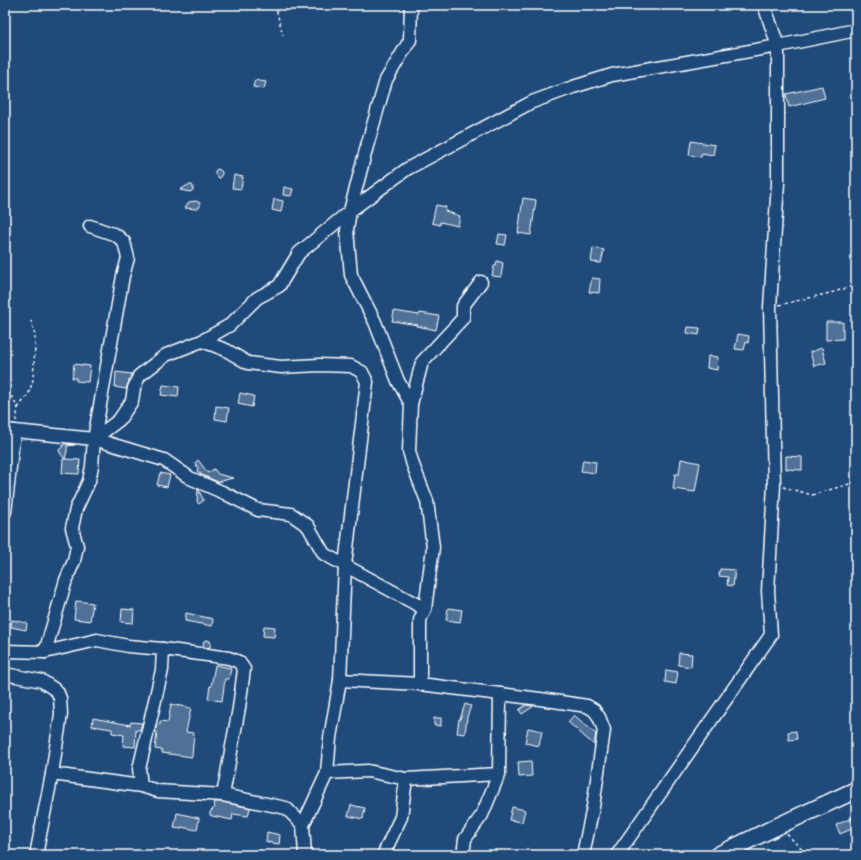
<svg xmlns="http://www.w3.org/2000/svg" width="861" height="860" viewBox="0 0 861 860" font-family="'Gochi Hand',sans-serif">
	<style>
		.building { fill: #507197; stroke: #fff }
		.lines { fill: none; stroke-linecap: round; stroke-linejoin: round }
		.minor-casing { stroke: #fff; stroke-width: 15 }
		.major-casing { stroke: #fff; stroke-width: 19 }
		.path { stroke: #fff; stroke-width: 1.5; stroke-dasharray: 3 3; stroke-linecap: butt }
		.minor { stroke: #1f4a7a; stroke-width: 12 }
		.major { stroke: #1f4a7a; stroke-width: 16 }
	</style>
	<rect width="100%" height="100%" fill="#1f4a7a"/>
	<filter id="ink" filterUnits="userSpaceOnUse"><feTurbulence type="fractalNoise" baseFrequency=".025" numOctaves="2"/><feDisplacementMap in="SourceGraphic" scale="8" xChannelSelector="R" yChannelSelector="G"/><feConvolveMatrix kernelMatrix="1 2 1 2 8 2 1 2 1" color-interpolation-filters="sRGB"/></filter>
	<g filter="url(#ink)">
		<!-- building -->
		<g class="building">
			<path d="M255,80L266,82L264,89L253,87Z"/>
			<path d="M822,86L825,98L789,107L786,94Z"/>
			<path d="M691,141L715,145L713,155L702,153L701,157L689,155Z"/>
			<path d="M217,169L220,170L222,172V174L219,179L215,174V171Z"/>
			<path d="M234,175L243,177L241,189L232,188Z"/>
			<path d="M188,185H192L193,187V190L190,192L180,190Z"/>
			<path d="M284,187L293,189L291,196L283,195Z"/>
			<path d="M523,198L536,200L531,235L518,233Z"/>
			<path d="M274,199L283,201L281,212L272,210Z"/>
			<path d="M196,201L200,203V206L199,208L196,209L185,208L189,202Z"/>
			<path d="M436,205L446,207L445,211L460,216L458,226L440,222V225L432,223Z"/>
			<path d="M499,234L507,235L505,245L497,244Z"/>
			<path d="M593,248L604,250L601,263L591,262Z"/>
			<path d="M497,261L503,263L501,277L492,276L494,266H496Z"/>
			<path d="M592,278L600,279L599,293L589,292Z"/>
			<path d="M394,311L419,315L420,313L439,316L436,330L417,326L418,325L392,321Z"/>
			<path d="M826,322H843V339L826,340Z"/>
			<path d="M688,327L700,328L699,335L687,333Z"/>
			<path d="M738,334L749,336L748,343L746,342L744,350L735,349Z"/>
			<path d="M822,348L826,363L814,366L810,352Z"/>
			<path d="M708,356L718,357L717,370L707,368Z"/>
			<path d="M74,364L90,366L88,382L76,381V378H72Z"/>
			<path d="M116,372L132,374L126,389L115,387Z"/>
			<path d="M163,385L179,387L178,397L161,395Z"/>
			<path d="M240,393L254,396L252,407L238,404Z"/>
			<path d="M216,406L229,408L227,421L215,419Z"/>
			<path d="M65,444L75,445L67,446V451L65,459L80,460L79,474L62,473L63,459H65L60,453L59,450L63,446H62Z"/>
			<path d="M786,456L802,457V470L786,469Z"/>
			<path d="M681,459L700,463L695,492L673,489L675,474H679Z"/>
			<path d="M198,460L208,473L214,469L218,474L233,478L218,482L202,475L197,471L198,468L195,463Z"/>
			<path d="M583,460L596,462L595,473L581,471Z"/>
			<path d="M160,473L170,475L167,487L157,485Z"/>
			<path d="M198,489L203,499V501L199,504L197,502Z"/>
			<path d="M720,569L735,570L733,586L727,585L728,577L719,576Z"/>
			<path d="M76,601L93,603L90,621L74,619Z"/>
			<path d="M448,608L462,610L460,622L446,620Z"/>
			<path d="M122,609L134,610L133,623L121,622Z"/>
			<path d="M186,613L213,619L212,626L185,621Z"/>
			<path d="M12,620L27,623L26,630L11,627Z"/>
			<path d="M264,626L275,627L274,637L263,636Z"/>
			<circle cx="207" cy="644" r="4"/>
			<path d="M679,653L692,654L691,667L678,665Z"/>
			<path d="M215,665L231,668L229,679H225L222,701L208,699L210,686L211,687Z"/>
			<path d="M666,670L678,672L676,684L665,682Z"/>
			<path d="M171,704L191,708L186,732L194,733L192,757L162,753V750L155,749L157,732H155L157,724L160,725V721L168,722Z"/>
			<path d="M465,704L471,706L467,717L465,734L457,733L459,719H460Z"/>
			<path d="M526,705L534,706L522,714L519,710Z"/>
			<path d="M574,715L596,734L594,745L568,722Z"/>
			<path d="M93,718L130,725L131,722L142,723L140,730H136L135,747L123,746L124,735L112,733V729L92,726Z"/>
			<path d="M434,718H441V726L434,725Z"/>
			<path d="M528,728L542,731L539,746L525,743Z"/>
			<path d="M796,731L797,739L789,740L788,732Z"/>
			<path d="M531,761L532,776L519,777L518,762Z"/>
			<path d="M214,802H222L250,808L248,816L233,814L232,820L212,816L210,815V812L215,807Z"/>
			<path d="M351,805L365,808L363,819L348,816Z"/>
			<path d="M512,807L525,810L522,822L509,820Z"/>
			<path d="M177,813L199,818L197,830L181,827V829L174,828Z"/>
			<path d="M856,816V827L840,834L836,825Z"/>
			<path d="M267,832L280,835L279,844L266,842Z"/>
		</g>
		<g class="lines">
			<!-- minor casing -->
			<g class="minor-casing">
				<g id="minor">
					<path d="M411,5L410,40L386,80L367,146L350,211L347,230L351,275L375,322L398,381L411,404L409,451L413,465L427,501L433,547L425,609L420,620V684"/>
					<path d="M202,341L226,350L248,363L281,367L319,365L351,366L362,372L367,382L345,565L340,680L330,738L327,773L303,825"/>
					<path d="M411,404L422,362L463,318V306L481,282"/>
					<path d="M5,430L94,439L164,460L190,478L222,492L258,510L291,514L308,526L324,554L425,609"/>
					<path d="M94,439L119,420L132,401L134,388L139,376L166,355L202,341L230,325L257,298L279,286L299,253L350,211L407,169L532,102L573,87L612,75L778,46L764,5"/>
					<path d="M5,512L14,431"/>
					<path d="M163,649L229,658L239,662L244,669L239,708L223,795"/>
					<path d="M5,651L45,652L97,640L128,646L163,649L162,670L139,769L141,786L158,791L223,795L286,808L303,825L305,855"/>
					<path d="M45,652L66,580L74,561L77,546L72,528L76,509L89,481L92,466L94,439L123,276L128,258L124,242L116,235L90,226"/>
					<path d="M5,674L42,681L57,691L60,698L61,714L52,774L36,855"/>
					<path d="M340,680L420,684L540,699L587,706L594,710L599,717L604,730L593,807L583,855"/>
					<path d="M327,773L368,771L406,779L499,774L500,694"/>
					<path d="M52,774L141,786"/>
					<path d="M384,855L385,851L401,817L406,779"/>
					<path d="M463,855L465,839L482,815L499,774"/>
					<path d="M617,855L771,635L768,591L774,485L770,307L778,183V46L856,30"/>
				</g>
			</g>
			<!-- major casing -->
			<g class="major-casing">
				<path id="major" d="M718,855L778,826L856,790"/>
			</g>
			<!-- path -->
			<g class="path">
				<path d="M275,5L283,35"/>
				<path d="M779,305L834,292L856,285"/>
				<path d="M5,386L9,392L18,408L16,421"/>
				<path d="M18,408L29,393L33,380L35,347V335L31,321"/>
				<path d="M783,487L812,495L856,482"/>
				<path d="M787,834L807,855"/>
			</g>
			<!-- minor -->
			<use href="#minor" class="minor"/>
			<!-- major -->
			<use href="#major" class="major"/>
		</g>
	</g>
	<!-- margin -->
	<rect width="861" height="860" fill="none" stroke="#1f4a7a" stroke-width="20"/>
	<rect x="10" y="10" width="841" height="840" fill="none" stroke="#fff" stroke-width="1.5" filter="url(#ink)"/>
</svg>
